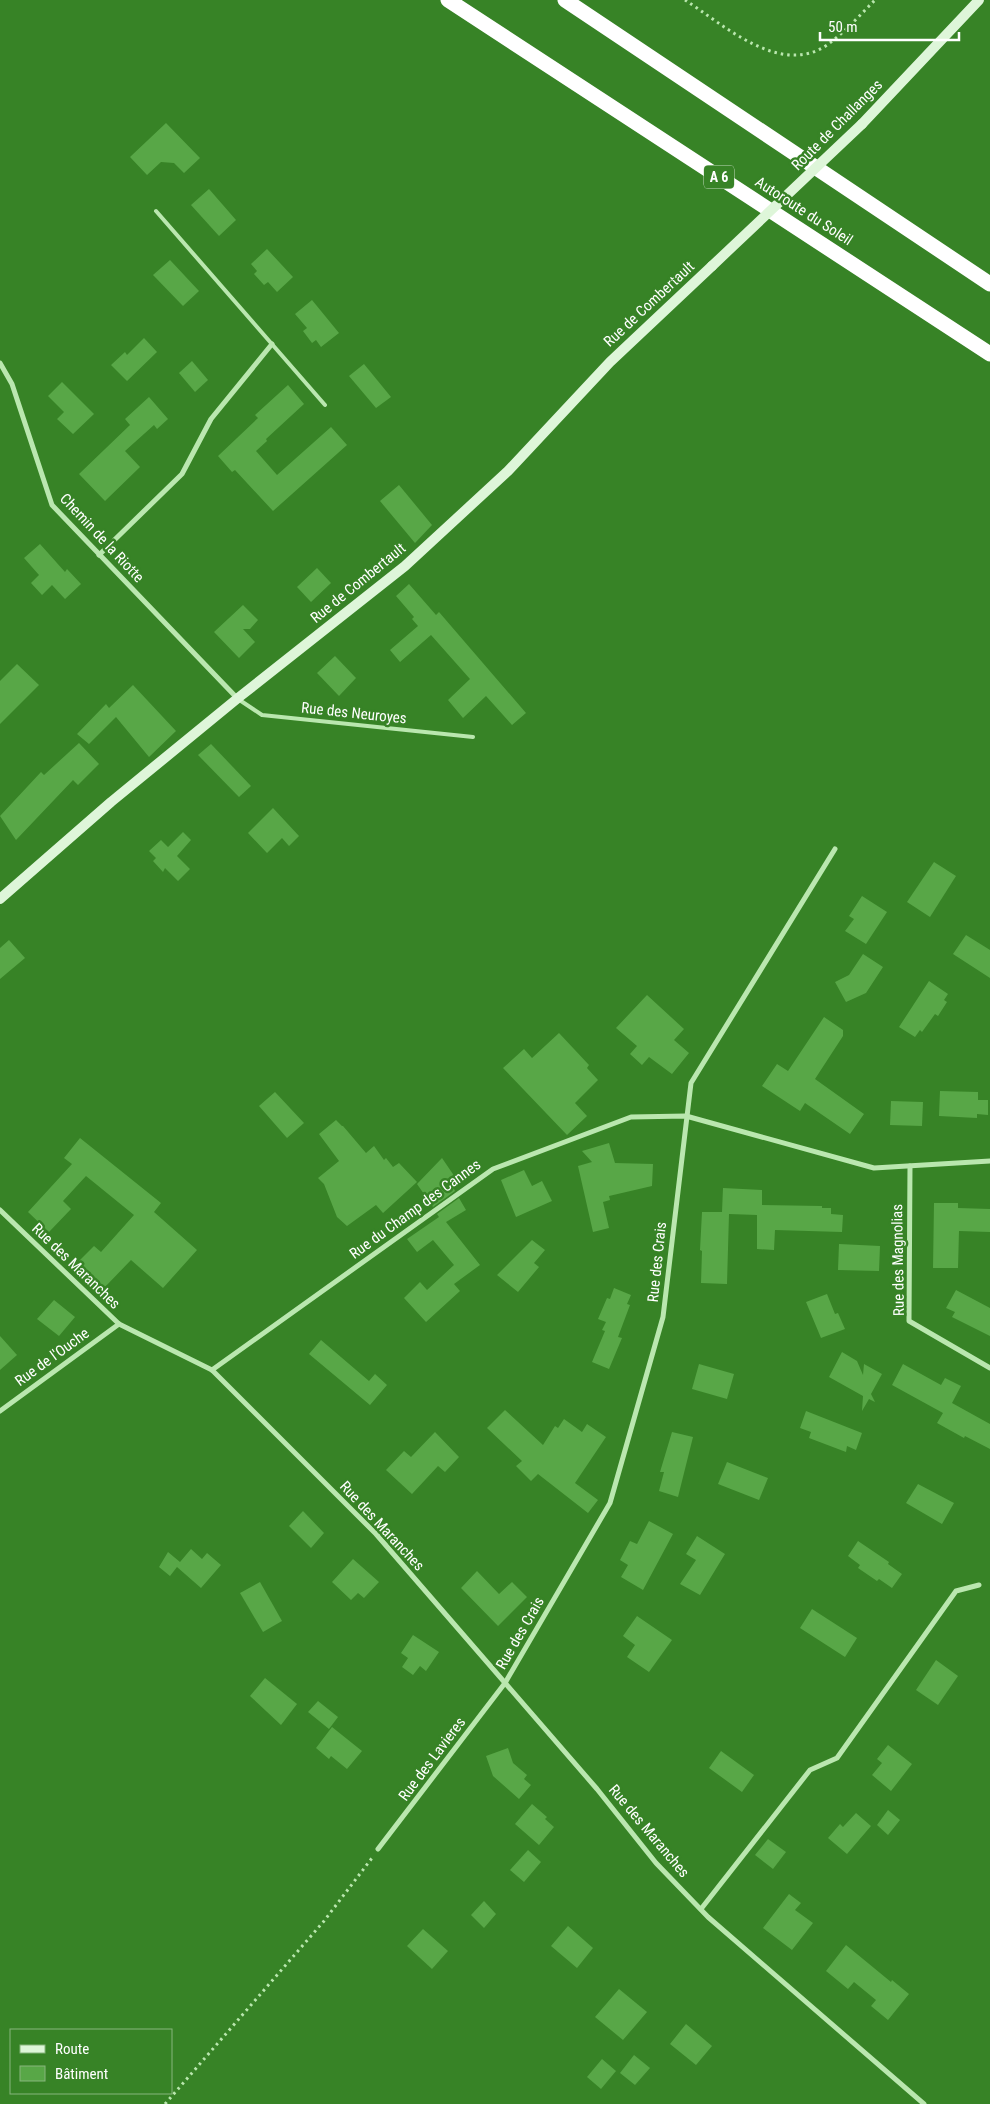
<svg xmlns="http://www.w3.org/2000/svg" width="990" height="2104" viewBox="0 0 990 2104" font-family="'Roboto Condensed',sans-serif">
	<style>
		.building { fill: #58a747 }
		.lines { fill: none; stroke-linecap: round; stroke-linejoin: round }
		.path { stroke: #bae7af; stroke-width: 3; stroke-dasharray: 2.5 4; stroke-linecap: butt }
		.lane { stroke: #bae7af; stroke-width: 4 }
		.street { stroke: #bae7af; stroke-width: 5 }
		.secondary { stroke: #def6d9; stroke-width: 10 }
		.highway { stroke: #fff; stroke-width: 15 }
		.secondary-bridge { stroke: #def6d9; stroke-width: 10 }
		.labels { text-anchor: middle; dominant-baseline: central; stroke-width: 5; stroke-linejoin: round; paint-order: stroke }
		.shield { fill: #378326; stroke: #c3dabe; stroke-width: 1 }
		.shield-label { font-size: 14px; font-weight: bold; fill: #fff }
		.street-label { font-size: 15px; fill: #fff; stroke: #378326 }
	</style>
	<rect width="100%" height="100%" fill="#378326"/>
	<!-- building -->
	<g class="building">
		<path d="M166,123L200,158L184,173L174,163L161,162L147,175L130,157Z"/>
		<path d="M209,189L236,220L219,236L191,205Z"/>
		<path d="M267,249L293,277L277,292L268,282L264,285L254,274L257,271L251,264Z"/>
		<path d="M170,260L199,291L183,306L153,275Z"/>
		<path d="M312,300L339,333L321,347L316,340L312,343L303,331L307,328L295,314Z"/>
		<path d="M144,338L157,352L127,381L111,365L125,352L127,355Z"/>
		<path d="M192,361L208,380L195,392L179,373Z"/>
		<path d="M364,364L391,397L376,408L349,376Z"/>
		<path d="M62,382L94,414L73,434L57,419L64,412L48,396Z"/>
		<path d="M288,385L304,404L266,439L267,441L256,451L277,475L331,427L347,445L273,511L235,470L232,472L218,456L258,418L255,415Z"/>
		<path d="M149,397L168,419L157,429L154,425L125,451L140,467L105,501L79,474L130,425L125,419Z"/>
		<path d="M399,485L432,525L415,543L380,501Z"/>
		<path d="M40,544L65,572L67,569L81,584L65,599L52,585L42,595L31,583L39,575L24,558Z"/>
		<path d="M317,568L331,583L311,602L297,587Z"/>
		<path d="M409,584L436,615L439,612L526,713L512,725L486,696L463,718L448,700L470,679L431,635L400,662L390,650L418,626L412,619L414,617L396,596Z"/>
		<path d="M243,605L258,620L250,629H243L255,642L239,658L214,632Z"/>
		<path d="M335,656L356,678L339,696L317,673Z"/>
		<path d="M17,664L39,685L0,724V681Z"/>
		<path d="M133,685L176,731L149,757L116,717L89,744L77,734L106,704L109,708Z"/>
		<path d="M79,743L99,764L78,785L73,780L16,840L0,816L41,772L44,775Z"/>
		<path d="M211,744L251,786L239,797L198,755Z"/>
		<path d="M273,808L299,836L289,846L282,838L267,853L248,833Z"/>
		<path d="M183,832L191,840L177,856L190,869L178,881L165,868L163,872L153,861L156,858L149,851L161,840L168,847Z"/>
		<path d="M934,862L956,876L930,917L907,902Z"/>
		<path d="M862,896L887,912L866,944L845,931L854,919L849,916Z"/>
		<path d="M966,935L990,950V978L953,954Z"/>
		<path d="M9,940L25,958L0,979V948Z"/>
		<path d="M863,954L883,967L866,993L846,1002L835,982L849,975Z"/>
		<path d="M929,981L948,994L944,1000L947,1002L938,1016L935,1014L922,1032L920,1030L915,1037L899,1027Z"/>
		<path d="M647,995L684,1029L674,1040L689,1053L672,1074L649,1057L642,1065L630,1054L637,1046L616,1028Z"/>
		<path d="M824,1017L843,1030V1036L815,1079L864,1114L850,1134L805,1103L800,1111L762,1086L777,1064L788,1071Z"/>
		<path d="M559,1033L589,1065L587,1068L598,1080L575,1103L587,1116L567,1135L503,1068L524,1049L532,1058Z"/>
		<path d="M940,1091L978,1092V1100H988V1115L977,1114V1118L939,1116Z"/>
		<path d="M275,1092L304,1123L287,1138L259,1106Z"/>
		<path d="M891,1101L923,1102L922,1126L890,1125Z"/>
		<path d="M336,1120L342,1126H343L366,1153L374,1146L384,1160L386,1158L393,1167L399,1163L417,1182L383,1213L376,1205L347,1226L337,1217L324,1184L318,1178L339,1161L319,1134Z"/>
		<path d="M80,1138L161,1203L154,1212L197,1250L163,1288L131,1260L104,1288L78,1262L94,1246L101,1252L134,1215L86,1176L63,1201L71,1209L49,1232L28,1212L72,1164L64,1158Z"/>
		<path d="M609,1143L615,1163L653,1164L652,1186L609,1196L610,1200L603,1202L609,1228L593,1232L578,1166L592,1162L582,1151Z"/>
		<path d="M442,1158L459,1183L453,1187L455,1191L433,1207L417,1184Z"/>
		<path d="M524,1170L532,1186L542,1181L552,1201L516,1217L501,1180Z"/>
		<path d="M723,1188L762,1190V1205L822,1206V1208H831V1214L843,1215L842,1232L775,1230L774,1250L757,1249V1215L729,1214L727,1284L701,1283L702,1251L700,1250L702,1212H722Z"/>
		<path d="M459,1198L466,1210L446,1222L480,1265L454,1284L460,1291L426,1322L404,1298L420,1282L427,1290L454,1265L433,1240L417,1252L407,1239L439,1217L437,1214Z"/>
		<path d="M934,1203H958V1208L990,1209V1232L959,1231L958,1268H933Z"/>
		<path d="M532,1240L545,1250L534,1263L539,1267L518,1292L497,1275Z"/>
		<path d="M839,1244L880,1246L879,1271L838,1270Z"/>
		<path d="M614,1288L631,1295L627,1304L630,1305L618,1337L622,1338L609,1369L592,1362L605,1331L602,1330L606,1322L598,1319L607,1298L610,1299Z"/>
		<path d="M956,1290L990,1308V1336L952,1317L955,1312L946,1308Z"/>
		<path d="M827,1294L835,1314L838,1313L845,1329L821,1338L806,1302Z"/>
		<path d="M54,1300L75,1317L59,1336L37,1319Z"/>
		<path d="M0,1336L17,1355L0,1370Z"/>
		<path d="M321,1340L369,1381L375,1374L387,1385L370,1405L309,1354Z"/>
		<path d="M842,1352L857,1361L863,1375L864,1364L882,1374L871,1394L875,1402L869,1399L862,1411L863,1396L829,1377Z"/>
		<path d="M699,1364L734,1374L727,1399L692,1389Z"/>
		<path d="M903,1364L941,1385L945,1378L961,1386L952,1403L990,1424V1449L965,1436L964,1438L937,1423L943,1413L892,1385Z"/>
		<path d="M505,1410L543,1445L555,1426L558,1428L564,1419L582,1432L587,1424L606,1437L575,1483L598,1500L588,1513L538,1474L531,1481L516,1466L522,1461L487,1428Z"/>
		<path d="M806,1411L862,1433L856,1450L847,1446L846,1452L809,1438L811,1432L800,1428Z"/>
		<path d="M435,1432L459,1457L445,1472L438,1466L412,1494L386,1470L404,1451L411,1457Z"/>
		<path d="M672,1432L693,1437L678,1497L659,1491L664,1472H660Z"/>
		<path d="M727,1462L768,1478L759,1500L718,1484Z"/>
		<path d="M918,1484L954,1503L942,1524L906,1503Z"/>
		<path d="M303,1511L324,1533L311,1548L289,1526Z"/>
		<path d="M649,1521L673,1534L643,1590L621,1577L628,1565L620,1560L630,1541L637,1544Z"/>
		<path d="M697,1536L725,1554L700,1595L680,1584L696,1560L686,1554Z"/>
		<path d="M858,1541L889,1562L888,1564L902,1574L892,1588L879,1579L877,1581L858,1568L860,1565L848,1556Z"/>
		<path d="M191,1549L202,1559L207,1553L221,1565L201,1588L177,1567L170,1576L159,1567L168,1552L180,1562Z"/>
		<path d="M353,1559L379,1582L364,1598L358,1593L351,1600L332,1582Z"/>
		<path d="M477,1571L499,1594L512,1582L527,1597L498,1626L461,1588Z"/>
		<path d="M260,1582L282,1621L263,1632L240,1593Z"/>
		<path d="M812,1609L857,1638L845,1657L800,1628Z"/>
		<path d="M637,1616L672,1640L649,1672L627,1657L635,1645L623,1636Z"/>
		<path d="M413,1635L439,1652L426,1671L420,1666L413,1675L402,1667L408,1658L401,1653Z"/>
		<path d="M936,1660L958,1676L938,1705L916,1690Z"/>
		<path d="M265,1678L297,1704L281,1725L250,1696Z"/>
		<path d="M318,1701L338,1717L329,1729L308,1712Z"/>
		<path d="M332,1727L362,1751L347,1769L331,1756L329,1759L316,1748Z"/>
		<path d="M888,1745L912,1764L891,1791L872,1775L882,1763L877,1759Z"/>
		<path d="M508,1748L513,1763L527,1775L524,1779L531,1785L519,1799L493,1776L486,1756Z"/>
		<path d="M721,1751L754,1775L742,1792L709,1768Z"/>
		<path d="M532,1804L547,1817L545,1819L554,1827L539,1845L515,1824Z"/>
		<path d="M888,1810L900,1820L888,1835L877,1825Z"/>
		<path d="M856,1813L871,1826L847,1854L828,1838L840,1824L843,1827Z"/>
		<path d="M768,1839L786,1852L773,1869L755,1855Z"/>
		<path d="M528,1850L541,1862L524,1882L510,1870Z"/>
		<path d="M789,1894L801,1903L795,1910L813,1923L792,1950L763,1928Z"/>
		<path d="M484,1901L496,1914L484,1928L471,1915Z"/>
		<path d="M568,1926L593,1948L577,1968L551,1946Z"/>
		<path d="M423,1929L448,1951L432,1969L407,1946Z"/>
		<path d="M846,1945L891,1982L892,1980L909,1994L888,2020L871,2006L876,2000L854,1982L848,1989L826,1971Z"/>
		<path d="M619,1989L647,2012L623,2040L595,2017Z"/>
		<path d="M686,2024L712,2046L696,2065L670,2044Z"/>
		<path d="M634,2055L650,2068L635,2085L620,2073Z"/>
		<path d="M602,2059L616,2071L601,2089L587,2077Z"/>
	</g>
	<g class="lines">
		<!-- path -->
		<g class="path">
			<path d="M685,0C724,25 780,77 827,45C845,32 860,15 875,0"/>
			<path d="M165,2104L324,1921L372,1858"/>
		</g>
		<!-- lane -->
		<g class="lane">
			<path d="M156,211L325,405"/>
			<path d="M238,699L262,715L473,737"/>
		</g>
		<!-- street -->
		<g class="street">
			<path d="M0,363L12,384L52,505L237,698"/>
			<path d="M99,555L182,474L211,419L272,344"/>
			<path d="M910,1166L909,1321L990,1368"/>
			<path d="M0,1210L119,1324L212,1370L376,1534L597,1789L656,1863L708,1917L924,2104"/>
			<path d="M212,1370L493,1169L631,1117L686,1116L874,1168L990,1161"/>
			<path d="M0,1411L119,1324"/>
			<path d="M378,1849L505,1683L610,1503L663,1317L691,1083L835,849"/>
			<path d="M701,1909L810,1770L837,1758L956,1591L979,1585"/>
		</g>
		<!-- secondary -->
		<g class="secondary">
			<path d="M862,124L979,0"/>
			<path d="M0,899L111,802L238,698L405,566L508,471L610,362L712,266"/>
		</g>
		<!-- highway -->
		<g class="highway">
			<path d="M448,0L990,354"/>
			<path d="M565,0L990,284"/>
		</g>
		<!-- secondary-bridge -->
		<path class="secondary-bridge" d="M712,266L862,124"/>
	</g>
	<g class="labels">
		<!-- shield labels -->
		<rect class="shield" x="704" y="165.5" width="30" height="23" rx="4"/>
		<g class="shield-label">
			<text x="719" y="177">A 6</text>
		</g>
		<!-- street labels -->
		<g class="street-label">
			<text transform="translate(837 125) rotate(-45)">Route de Challanges</text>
			<text transform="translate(804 211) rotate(33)">Autoroute du Soleil</text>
			<text transform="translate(649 304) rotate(-43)">Rue de Combertault</text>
			<text transform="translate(102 538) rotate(47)">Chemin de la Riotte</text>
			<text transform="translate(358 583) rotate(-39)">Rue de Combertault</text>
			<text transform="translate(354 713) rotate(6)">Rue des Neuroyes</text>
			<text transform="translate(415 1209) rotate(-36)">Rue du Champ des Cannes</text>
			<text transform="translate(898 1260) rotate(-91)">Rue des Magnolias</text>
			<text transform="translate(657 1262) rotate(-84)">Rue des Crais</text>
			<text transform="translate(76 1266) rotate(44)">Rue des Maranches</text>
			<text transform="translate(52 1357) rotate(-36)">Rue de l'Ouche</text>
			<text transform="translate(382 1526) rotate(47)">Rue des Maranches</text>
			<text transform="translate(520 1633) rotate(-60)">Rue des Crais</text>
			<text transform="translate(432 1759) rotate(-53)">Rue des Lavieres</text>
			<text transform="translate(649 1831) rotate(50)">Rue des Maranches</text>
		</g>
	</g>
	<!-- legend -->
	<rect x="10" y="2029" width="162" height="65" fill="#378326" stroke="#87b57d"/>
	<rect x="20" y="2045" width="25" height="8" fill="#def6d9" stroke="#87b57d"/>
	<text x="55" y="2054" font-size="15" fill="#ffffff">Route</text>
	<rect x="20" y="2066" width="25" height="15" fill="#58a747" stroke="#87b57d"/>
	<text x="55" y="2079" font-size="15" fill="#ffffff">Bâtiment</text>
	<!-- scale -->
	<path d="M820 32v8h139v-8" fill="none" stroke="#ffffff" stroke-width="2.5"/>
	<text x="828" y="32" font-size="15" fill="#ffffff" stroke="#378326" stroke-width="4" paint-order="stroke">50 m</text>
</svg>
